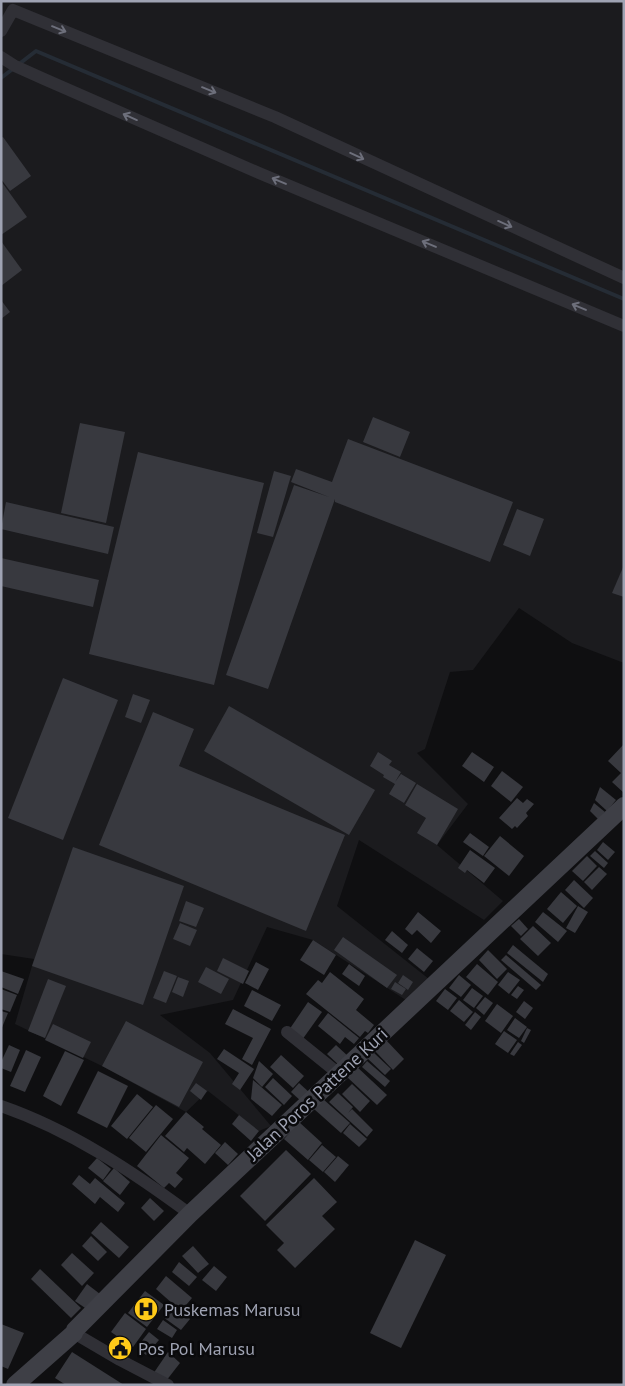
<svg xmlns="http://www.w3.org/2000/svg" width="625" height="1386" viewBox="0 0 625 1386" font-family="'PT Sans',sans-serif">
	<style>
		.built { fill: #1b1b1e }
		.lines { fill: none; stroke-linecap: round; stroke-linejoin: round }
		.stream { stroke: #252c35; stroke-width: 4 }
		.building { fill: #38393f }
		.street { stroke: #303036; stroke-width: 12 }
		.secondary { stroke: #3e3f46; stroke-width: 18 }
		.oneway { stroke: #6d6f7b }
		.labels { text-anchor: middle; dominant-baseline: central; stroke-width: 5; stroke-linejoin: round; paint-order: stroke }
		.street-label { font-size: 18px; fill: #9fa3b3; stroke: #0a0a0c }
		.poi-label { font-size: 18px; fill: #9fa3b3; stroke: #0a0a0c; text-anchor: start }
	</style>
	<rect width="100%" height="100%" fill="#0f0f11"/>
	<!-- built -->
	<path class="built" d="M1,1H624V663L572,643L519,608L473,670L450,672L425,749L417,753L468,804L437,845L503,901L484,920L359,840L337,906L434,983L412,1004L313,940L267,927L233,1000L160,1015L210,1053L271,1126L259,1131L208,1091L186,1112L102,1066L15,1024L34,959L1,954Z"/>
	<g class="lines">
		<!-- stream -->
		<path class="stream" d="M1,78L36,51L624,299"/>
	</g>
	<!-- building -->
	<g class="building">
		<path d="M3,137L31,176L10,191L1,179V138Z"/>
		<path d="M1,181L27,217L1,235Z"/>
		<path d="M1,241L22,270L1,286Z"/>
		<path d="M1,300L10,312L1,319Z"/>
		<path d="M373,417L410,432L400,457L363,442Z"/>
		<path d="M80,423L125,432L106,523L61,513Z"/>
		<path d="M348,439L513,502L490,562L335,502V499L268,689L226,675L294,485L329,497L291,482L296,469L332,482Z"/>
		<path d="M138,452L264,483L214,685L89,654Z"/>
		<path d="M274,471L291,476L273,537L257,533Z"/>
		<path d="M6,502L114,527L108,554L1,529Z"/>
		<path d="M517,509L544,519L530,556L503,545Z"/>
		<path d="M1,558L99,580L93,607L1,586Z"/>
		<path d="M624,565V597L612,593Z"/>
		<path d="M63,678L118,700L63,840L8,818Z"/>
		<path d="M133,694L150,700L141,723L125,717Z"/>
		<path d="M229,706L375,790L349,835L204,751Z"/>
		<path d="M153,712L194,729L179,766L345,835L306,931L99,845Z"/>
		<path d="M624,744V793L612,782L621,773L608,761Z"/>
		<path d="M378,752L392,761L389,765L401,772L395,782L401,774L416,783L404,803L389,794L395,784L383,777L384,775L370,766Z"/>
		<path d="M472,752L494,767L484,782L462,766Z"/>
		<path d="M502,771L523,787L511,802L491,786Z"/>
		<path d="M417,784L458,809L437,845L417,833L426,818L405,805Z"/>
		<path d="M600,787L616,800L607,811L595,800Z"/>
		<path d="M517,798L523,803L527,799L534,804L526,813L528,816L517,828L515,826L512,829L499,818Z"/>
		<path d="M594,803L605,812L598,819L590,811Z"/>
		<path d="M470,833L489,847L483,856L463,842Z"/>
		<path d="M500,836L524,856L509,876L484,856Z"/>
		<path d="M603,842L615,852L608,860L597,850Z"/>
		<path d="M73,847L184,886L143,1005L32,966Z"/>
		<path d="M470,850L495,868L484,883L467,870L465,873L458,868Z"/>
		<path d="M595,851L608,863L604,868L590,856Z"/>
		<path d="M587,856L597,866L583,881L572,871Z"/>
		<path d="M599,867L607,874L592,890L584,882Z"/>
		<path d="M574,880L593,898L584,908L565,890Z"/>
		<path d="M561,892L577,906L563,923L547,909Z"/>
		<path d="M186,901L204,908L196,927L179,921Z"/>
		<path d="M578,906L588,912L575,933L566,928Z"/>
		<path d="M418,912L441,931L431,943L417,930L412,935L405,929Z"/>
		<path d="M543,912L567,931L558,942L535,922Z"/>
		<path d="M519,919L528,929L521,936L511,926Z"/>
		<path d="M180,923L197,930L190,946L173,939Z"/>
		<path d="M533,926L551,943L538,956L520,939Z"/>
		<path d="M392,931L408,945L402,953L385,940Z"/>
		<path d="M343,937L397,975L387,988L334,950Z"/>
		<path d="M313,940L336,955L324,975L300,960Z"/>
		<path d="M513,945L548,974L543,982L507,953Z"/>
		<path d="M417,948L433,961L424,972L408,959Z"/>
		<path d="M488,950L507,969L497,979L479,960Z"/>
		<path d="M506,955L541,985L536,990L501,960Z"/>
		<path d="M223,958L249,971L243,984L217,971Z"/>
		<path d="M256,962L269,969L258,990L245,983Z"/>
		<path d="M349,964L365,976L359,986L342,974Z"/>
		<path d="M477,964L498,982L488,995L466,977Z"/>
		<path d="M206,967L229,979L221,994L198,982Z"/>
		<path d="M1,971L24,979L18,994L1,987Z"/>
		<path d="M164,971L177,976L166,1003L153,998Z"/>
		<path d="M330,972L364,999L356,1010L374,1025L368,1033L365,1031L360,1037L306,994L318,980L322,983Z"/>
		<path d="M508,972L520,980L509,994L498,985Z"/>
		<path d="M403,975L413,982L408,990L398,983Z"/>
		<path d="M459,975L471,985L461,997L449,988Z"/>
		<path d="M178,977L189,981L183,997L172,992Z"/>
		<path d="M48,979L66,986L45,1038L28,1031Z"/>
		<path d="M395,982L406,989L402,995L391,989Z"/>
		<path d="M518,986L524,990L517,999L511,995Z"/>
		<path d="M472,988L483,996L474,1008L463,1000Z"/>
		<path d="M1,989L17,995L10,1012L1,1009Z"/>
		<path d="M445,989L457,998L448,1010L436,1001Z"/>
		<path d="M252,990L281,1005L272,1021L244,1006Z"/>
		<path d="M485,997L493,1003L484,1015L476,1008Z"/>
		<path d="M459,1000L473,1012L464,1022L450,1011Z"/>
		<path d="M524,1001L533,1008L525,1019L516,1012Z"/>
		<path d="M308,1002L322,1012L302,1040L289,1030Z"/>
		<path d="M497,1004L513,1016L501,1033L485,1021Z"/>
		<path d="M233,1009L271,1029L252,1065L242,1059L253,1038L225,1024Z"/>
		<path d="M1,1011L8,1013L1,1030Z"/>
		<path d="M475,1012L481,1017L471,1030L465,1025Z"/>
		<path d="M328,1013L359,1038L354,1044L345,1037L340,1044L318,1026Z"/>
		<path d="M515,1018L527,1027L519,1038L507,1030Z"/>
		<path d="M126,1021L203,1062L179,1107L102,1066Z"/>
		<path d="M53,1024L91,1042L83,1058L45,1040Z"/>
		<path d="M527,1028L531,1030L524,1043L521,1041Z"/>
		<path d="M504,1031L517,1040L508,1053L495,1044Z"/>
		<path d="M386,1040L404,1059L393,1070L375,1051Z"/>
		<path d="M518,1042L522,1045L514,1056L510,1054Z"/>
		<path d="M9,1045L20,1050L11,1072L1,1068V1062Z"/>
		<path d="M336,1045L350,1058L341,1067L327,1054Z"/>
		<path d="M224,1049L254,1069L240,1090L232,1084L239,1073L217,1059Z"/>
		<path d="M26,1050L41,1057L25,1092L10,1086Z"/>
		<path d="M65,1051L84,1060L61,1106L43,1096Z"/>
		<path d="M373,1052L391,1069L385,1075L367,1058Z"/>
		<path d="M281,1055L304,1076L293,1088L270,1067Z"/>
		<path d="M259,1061L273,1074L262,1087L253,1078Z"/>
		<path d="M367,1061L390,1081L385,1087L362,1067Z"/>
		<path d="M356,1066L387,1095L377,1105L347,1077Z"/>
		<path d="M98,1071L128,1086L107,1128L77,1113Z"/>
		<path d="M273,1078L292,1096L284,1105L265,1087Z"/>
		<path d="M253,1080L282,1105L272,1116L251,1099Z"/>
		<path d="M196,1083L207,1091L201,1100L190,1091Z"/>
		<path d="M299,1083L310,1093L302,1102L291,1092Z"/>
		<path d="M352,1084L370,1101L360,1112L342,1094Z"/>
		<path d="M338,1093L353,1107L348,1113L352,1109L373,1130L367,1137L329,1102Z"/>
		<path d="M137,1094L153,1107L127,1139L111,1126Z"/>
		<path d="M323,1099L350,1123L341,1133L314,1109Z"/>
		<path d="M156,1105L173,1119L146,1152L129,1138Z"/>
		<path d="M186,1112L204,1127L202,1129L221,1145L205,1164L187,1148L184,1152L165,1136Z"/>
		<path d="M239,1115L259,1131L251,1141L232,1124Z"/>
		<path d="M299,1122L322,1143L308,1160L284,1139Z"/>
		<path d="M350,1124L367,1139L359,1147L343,1133Z"/>
		<path d="M161,1135L189,1158L176,1173L183,1179L175,1188L169,1183L164,1188L137,1166Z"/>
		<path d="M225,1142L238,1154L228,1165L215,1153Z"/>
		<path d="M322,1145L336,1157L323,1172L309,1160Z"/>
		<path d="M286,1150L311,1174L265,1221L240,1196Z"/>
		<path d="M338,1156L349,1165L335,1182L324,1172Z"/>
		<path d="M97,1158L111,1169L103,1180L88,1168Z"/>
		<path d="M114,1168L130,1182L120,1195L103,1181Z"/>
		<path d="M79,1175L90,1184L95,1178L125,1203L118,1212L100,1197L95,1204L72,1184Z"/>
		<path d="M314,1178L337,1202L322,1216L335,1229L295,1268L277,1250L284,1243L266,1225Z"/>
		<path d="M150,1198L164,1211L154,1221L141,1208Z"/>
		<path d="M101,1222L129,1247L119,1258L91,1233Z"/>
		<path d="M91,1236L107,1252L98,1261L82,1246Z"/>
		<path d="M415,1240L446,1255L401,1348L370,1333Z"/>
		<path d="M193,1246L209,1264L198,1273L182,1256Z"/>
		<path d="M72,1253L94,1273L82,1286L61,1265Z"/>
		<path d="M179,1262L197,1277L189,1286L172,1272Z"/>
		<path d="M214,1266L227,1277L216,1291L202,1280Z"/>
		<path d="M40,1269L81,1308L71,1318L31,1279Z"/>
		<path d="M166,1276L192,1298L181,1311L156,1289Z"/>
		<path d="M87,1284L100,1294L88,1310L75,1301Z"/>
		<path d="M145,1291L164,1305L147,1327L128,1313Z"/>
		<path d="M172,1305L190,1319L181,1330L163,1317Z"/>
		<path d="M125,1313L146,1329L133,1347L111,1332Z"/>
		<path d="M163,1320L177,1330L172,1338L157,1329Z"/>
		<path d="M1,1324L24,1333L8,1369L1,1366Z"/>
		<path d="M149,1332L159,1340L146,1355L137,1347Z"/>
		<path d="M115,1337L132,1349L125,1360L107,1348Z"/>
		<path d="M72,1352L124,1385H66L55,1378Z"/>
		<path d="M168,1352L180,1363L166,1381L153,1374Z"/>
	</g>
	<g class="lines">
		<!-- street -->
		<g class="street">
			<path d="M1,31L13,10L275,117L624,278"/>
			<path d="M1,57L15,66L44,79L259,173L624,326"/>
			<path d="M287,1032L339,1074"/>
			<path d="M1,1106C70,1130 132,1171 190,1214"/>
			<path d="M74,1333L120,1360L168,1385"/>
		</g>
		<!-- secondary -->
		<path class="secondary" d="M15,1385L74,1333L75,1330L190,1214L624,806"/>
	</g>
	<!-- one-way arrows -->
	<defs><path id="oneway-shaft" d="M-6 0H5M1.5-3L5.5 0L1.5 3" fill="none" stroke-width="1.6" stroke-linecap="round" stroke-linejoin="round" transform="scale(1.25)"/></defs>
	<g class="oneway">
		<use href="#oneway-shaft" transform="translate(59 29) rotate(22)"/>
		<use href="#oneway-shaft" transform="translate(209 90) rotate(22)"/>
		<use href="#oneway-shaft" transform="translate(130 117) rotate(-156)"/>
		<use href="#oneway-shaft" transform="translate(357 156) rotate(25)"/>
		<use href="#oneway-shaft" transform="translate(279 181) rotate(-157)"/>
		<use href="#oneway-shaft" transform="translate(505 224) rotate(24)"/>
		<use href="#oneway-shaft" transform="translate(429 244) rotate(-157)"/>
		<use href="#oneway-shaft" transform="translate(579 307) rotate(-157)"/>
	</g>
	<!-- icons -->
	<defs>
		<g id="hospital-disc" transform="scale(1.25)"><circle r="9.5" fill="#ffca19" stroke="#0a0a0c"/><path d="M-5-5h3v3.5h4V-5h3V5h-3V1.5h-4V5h-3Z" fill="#111"/></g>
		<g id="civic-disc" transform="scale(1.25)"><circle r="9.5" fill="#ffca19" stroke="#0a0a0c"/><path d="M-.6-6.5H3V-4.5H.6V-3L4-1V1h2V6H-6V1h2V-1L-.6-3ZM-1.2 2.5V6h2.4V2.5Z" fill="#111"/></g>
	</defs>
	<g fill-rule="evenodd">
		<use href="#hospital-disc" x="146" y="1309"/>
		<use href="#civic-disc" x="120" y="1348"/>
	</g>
	<g class="labels">
		<!-- street labels -->
		<g class="street-label">
			<text transform="translate(317 1094) rotate(-43)">Jalan Poros Pattene Kuri</text>
		</g>
		<!-- poi labels -->
		<g class="poi-label">
			<text x="164" y="1309">Puskemas Marusu</text>
			<text x="138" y="1348">Pos Pol Marusu</text>
		</g>
	</g>
	<!-- border -->
	<rect width="625" height="1386" fill="none" stroke="#9fa3b3" stroke-width="5"/>
</svg>
